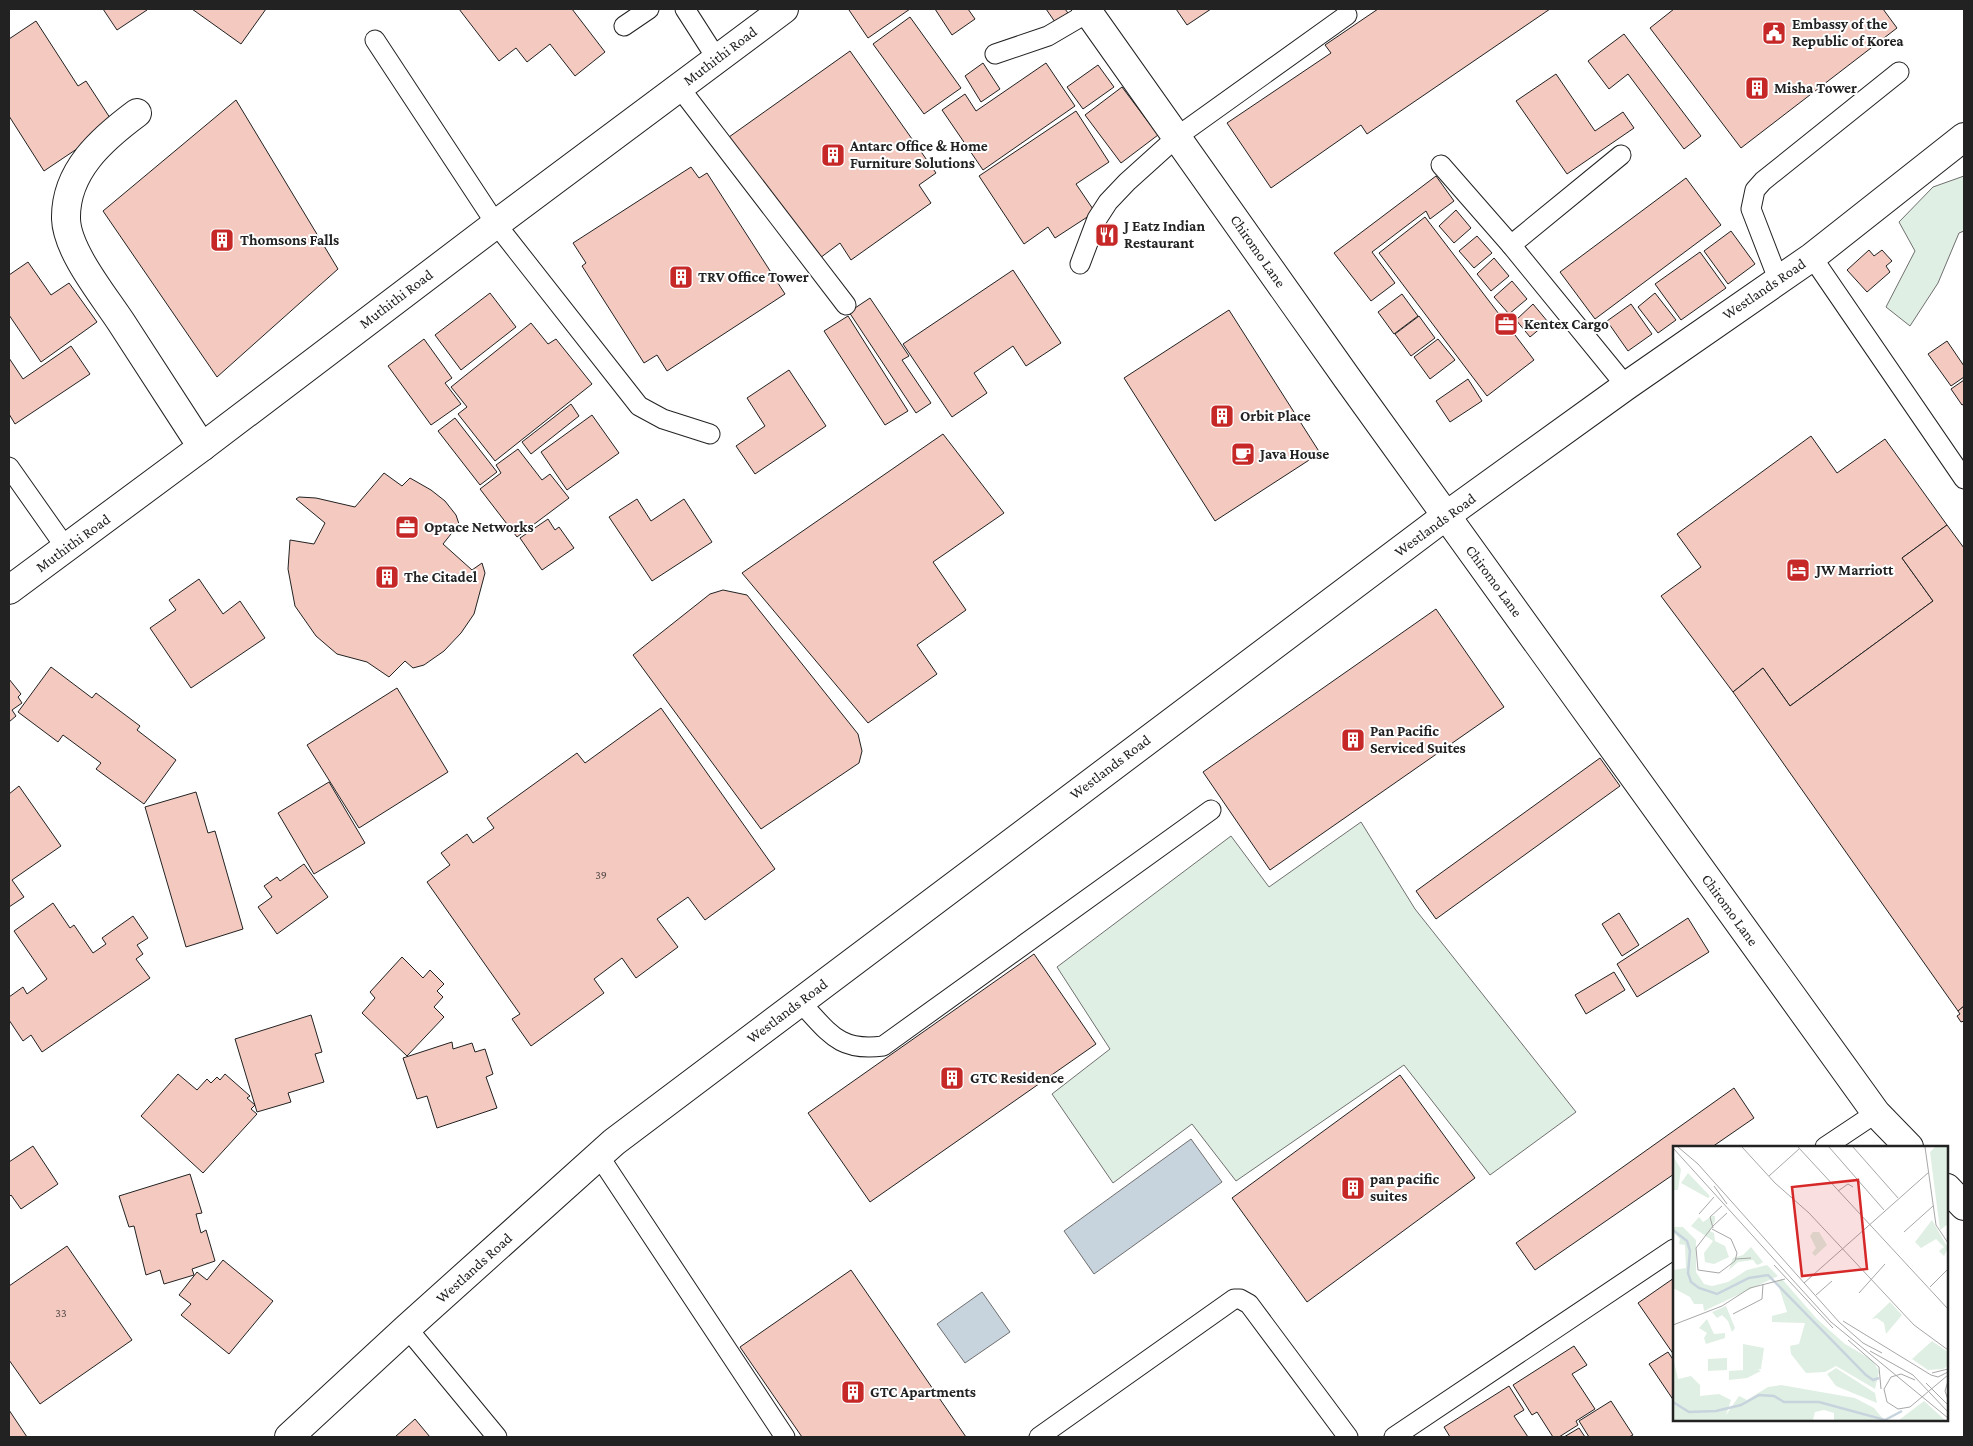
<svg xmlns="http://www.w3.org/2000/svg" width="1973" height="1446" viewBox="0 0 1973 1446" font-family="'Crimson Pro',serif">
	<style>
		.green { fill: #e0efe3; stroke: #6f6f6f }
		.water { fill: #c7d3dd; stroke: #6f6f6f }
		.building { fill: #f3c9c0; stroke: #222 }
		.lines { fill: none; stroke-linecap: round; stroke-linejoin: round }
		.lane-casing { stroke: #222; stroke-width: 21 }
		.street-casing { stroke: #222; stroke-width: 30 }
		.secondary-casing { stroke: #222; stroke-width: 30 }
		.lane { stroke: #fff; stroke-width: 19 }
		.street { stroke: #fff; stroke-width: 28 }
		.secondary { stroke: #fff; stroke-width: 28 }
		.labels { text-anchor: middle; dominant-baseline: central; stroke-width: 4; stroke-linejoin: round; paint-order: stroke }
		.number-label { font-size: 12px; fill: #564c4a }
		.poi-label { font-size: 15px; font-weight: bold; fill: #222; stroke: #fff; text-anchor: start }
		.street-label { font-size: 15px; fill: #222; stroke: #fff }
		.inset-river { fill: none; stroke: #c7d3dd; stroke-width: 2.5 }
		.inset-road { fill: none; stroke: #a7a7a7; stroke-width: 1 }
		.view { fill: #d62828; fill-opacity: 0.15; stroke: #d62828; stroke-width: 2.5 }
		.inset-edge { fill: none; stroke: #222; stroke-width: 2.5 }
	</style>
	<rect width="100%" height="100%" fill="#fff"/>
	<!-- green -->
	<g class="green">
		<path d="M1964,176V231L1959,233L1938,283L1910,326L1886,307L1915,251L1899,222L1933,187Z"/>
		<path d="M1361,822L1415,909L1576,1112L1490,1175L1404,1065L1236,1181L1192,1124L1113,1183L1052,1094L1110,1049L1057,967L1231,836L1269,887Z"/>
	</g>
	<!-- water -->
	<g class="water">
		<path d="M1191,1139L1222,1182L1094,1274L1064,1231Z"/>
		<path d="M982,1292L1010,1332L965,1363L937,1324Z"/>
	</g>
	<!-- building -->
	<g class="building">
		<path d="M103,9H145L147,10L117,30Z"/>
		<path d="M192,9H266L241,44Z"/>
		<path d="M459,9H572L605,52L575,76L550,44L527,62L516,48L499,61Z"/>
		<path d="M851,9H910L868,38L849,10Z"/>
		<path d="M935,9H968L975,19L952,35Z"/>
		<path d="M1046,9H1065L1068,13L1055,22Z"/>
		<path d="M1176,9H1211L1187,25Z"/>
		<path d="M1378,9H1550L1367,134L1361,125L1271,188L1227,123L1331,53L1325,45Z"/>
		<path d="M1674,9H1883L1897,28L1741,148L1650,28Z"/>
		<path d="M910,17L961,88L924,114L873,44Z"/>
		<path d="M36,21L78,86L86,81L114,124L44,171L9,116V39Z"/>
		<path d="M1624,34L1701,136L1684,149L1628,74L1609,89L1588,61Z"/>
		<path d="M850,51L936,173L919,185L931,203L851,260L840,243L816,261L729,137Z"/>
		<path d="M983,63L1000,89L981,102L965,76Z"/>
		<path d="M1046,63L1075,106L983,170L942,110L965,94L976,111Z"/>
		<path d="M1098,65L1114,87L1083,109L1067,87Z"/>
		<path d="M1556,74L1595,131L1623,112L1634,128L1567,174L1516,101Z"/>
		<path d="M1122,87L1158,135L1121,163L1085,115Z"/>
		<path d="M236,100L338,269L217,377L103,211Z"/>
		<path d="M1076,111L1109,162L1076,184L1095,212L1055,238L1048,227L1024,244L979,176Z"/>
		<path d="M691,167L699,178L707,173L785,294L667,371L657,355L644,363L582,266L586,263L573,243Z"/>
		<path d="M1436,176L1454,201L1430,219L1426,211L1372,252L1395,283L1371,301L1334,253Z"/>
		<path d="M1686,178L1721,225L1595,319L1560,272Z"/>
		<path d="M1456,210L1471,228L1454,243L1439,226Z"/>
		<path d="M1425,217L1534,360L1487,396L1379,253Z"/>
		<path d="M1731,231L1755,264L1728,284L1704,251Z"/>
		<path d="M1477,236L1492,253L1474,268L1459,251Z"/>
		<path d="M1869,250L1874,256L1882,250L1892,261L1886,266L1890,272L1867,292L1847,270Z"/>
		<path d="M1700,252L1726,288L1681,320L1655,284Z"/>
		<path d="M1494,258L1509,276L1491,291L1477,274Z"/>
		<path d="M28,262L51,295L69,283L97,322L41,362L9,315V275Z"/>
		<path d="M1013,270L1061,343L1026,366L1013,346L974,373L987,393L952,417L903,344Z"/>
		<path d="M1512,281L1527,299L1509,314L1494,297Z"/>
		<path d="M490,293L516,327L461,370L435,335Z"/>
		<path d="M1655,293L1676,320L1658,333L1638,307Z"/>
		<path d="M1402,294L1418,316L1394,334L1378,312Z"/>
		<path d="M870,298L909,356L902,360L931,403L916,413L849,312Z"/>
		<path d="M1533,304L1548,322L1530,337L1516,320Z"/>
		<path d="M1631,304L1652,334L1628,351L1607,321Z"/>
		<path d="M1229,310L1320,453L1215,521L1124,378Z"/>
		<path d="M848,316L908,411L885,425L824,331Z"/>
		<path d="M1419,316L1435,338L1411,356L1395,334Z"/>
		<path d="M531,323L548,344L556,339L592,384L495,461L458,414L467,407L451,387Z"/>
		<path d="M424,339L452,378L445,383L461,404L431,425L388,366Z"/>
		<path d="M1438,339L1455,360L1430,379L1414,357Z"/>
		<path d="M1947,341L1964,366V377L1951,386L1928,354Z"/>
		<path d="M71,346L90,374L15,424L9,414V358L23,379Z"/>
		<path d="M789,370L826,426L755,474L736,446L765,426L747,398Z"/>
		<path d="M1468,379L1482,401L1450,422L1436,401Z"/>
		<path d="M1964,380V404L1962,405L1951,389Z"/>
		<path d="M571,404L579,416L531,454L522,442Z"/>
		<path d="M592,415L619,453L567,490L541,452Z"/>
		<path d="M455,418L497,472L480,485L438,431Z"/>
		<path d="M943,434L1004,513L933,562L966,610L917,645L937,674L868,723L742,573Z"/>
		<path d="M1811,436L1837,473L1885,439L1947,525L1902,558L1933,601L1790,706L1763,668L1733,692L1661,596L1701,567L1677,534Z"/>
		<path d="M518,449L542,480L550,474L569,498L517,537L480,489L501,473L496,465Z"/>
		<path d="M384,473L402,486L410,478L431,490L445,501L456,515L459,524L443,544L472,570L482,563L485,573L474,614L461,633L444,651L424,665L413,668L405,661L389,677L367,662L337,654L316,636L295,606L288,569L290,540L314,544L325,523L296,499L299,497L316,498L355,507Z"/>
		<path d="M637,499L651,521L684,499L712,542L652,581L609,517Z"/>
		<path d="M548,519L555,530L559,527L574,548L542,570L520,538Z"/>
		<path d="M1947,525L1964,548V1006L1958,1011L1733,692L1763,668L1790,706L1933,601L1902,558Z"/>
		<path d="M199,579L223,614L240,601L265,638L191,688L150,628L176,610L169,600Z"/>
		<path d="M723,590L747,595L858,734L862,751L859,763L761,829L633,655L710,594Z"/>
		<path d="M1436,609L1504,707L1270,870L1203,772Z"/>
		<path d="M51,667L92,698L96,693L140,726L137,730L176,760L144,804L96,769L101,763L63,735L58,742L18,712Z"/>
		<path d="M9,679L21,694L18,697L22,703L12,710L16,716L9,722Z"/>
		<path d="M397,688L448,772L359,828L307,745Z"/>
		<path d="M661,708L775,869L705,920L688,897L657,919L678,947L636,978L622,958L594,979L604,993L531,1046L512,1019L520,1014L427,882L450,865L441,853L467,834L473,843L494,828L487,818L577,753L585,763Z"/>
		<path d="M1600,758L1620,786L1436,919L1416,891Z"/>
		<path d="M329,782L365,843L314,874L278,813Z"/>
		<path d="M19,786L61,846L12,880L24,897L9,907V794Z"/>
		<path d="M196,792L208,833L215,831L243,929L186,947L145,807Z"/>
		<path d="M304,864L328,897L277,934L258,907L272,897L264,886L277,877L280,881Z"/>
		<path d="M53,903L70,928L74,925L93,953L106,944L102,938L133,916L148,938L137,945L143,954L136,959L150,978L42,1052L31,1035L23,1041L9,1020V997L23,987L27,994L47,979L14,931Z"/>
		<path d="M1619,913L1639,945L1622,956L1602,924Z"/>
		<path d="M1688,918L1709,952L1637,997L1617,964Z"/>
		<path d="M1034,954L1096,1044L870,1202L808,1113Z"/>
		<path d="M402,957L423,978L430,970L444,984L437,991L443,997L434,1007L444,1017L407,1056L362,1013L375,998L370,992Z"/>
		<path d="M1614,972L1625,990L1586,1014L1575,995Z"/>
		<path d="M1964,1006V1021L1961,1022L1957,1016L1960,1014L1958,1011Z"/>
		<path d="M311,1015L322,1052L315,1054L324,1082L288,1093L291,1102L257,1112L235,1039Z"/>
		<path d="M452,1042L453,1049L472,1043L475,1052L485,1049L493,1074L486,1077L497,1108L437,1128L427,1096L417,1099L403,1058Z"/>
		<path d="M178,1074L197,1090L207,1079L211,1083L217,1077L220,1080L225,1074L250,1096L247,1098L255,1105L251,1109L257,1114L203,1173L141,1116Z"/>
		<path d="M1400,1075L1475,1178L1307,1302L1232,1198Z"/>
		<path d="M1734,1088L1754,1118L1712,1147H1674V1174L1535,1270L1516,1243Z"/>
		<path d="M33,1146L58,1184L21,1209L11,1195L9,1197V1162Z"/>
		<path d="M190,1174L202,1213L196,1214L201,1233L206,1230L215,1261L192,1269L194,1275L164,1284L160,1270L146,1275L134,1226L129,1227L119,1196Z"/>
		<path d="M67,1246L132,1340L40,1404L9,1360V1286Z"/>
		<path d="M223,1260L273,1301L229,1354L181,1315L191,1304L179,1295L197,1272L207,1280Z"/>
		<path d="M851,1270L966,1437H802L740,1347Z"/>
		<path d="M1674,1278V1355L1638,1303Z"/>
		<path d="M1574,1346L1587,1365L1572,1374L1595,1409L1576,1421L1578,1425L1559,1437H1553L1537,1412L1532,1415L1513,1385Z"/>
		<path d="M1668,1352L1674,1361V1401L1649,1364Z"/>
		<path d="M1509,1386L1524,1410L1514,1416L1528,1437H1450L1444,1427Z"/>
		<path d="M1611,1401L1633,1435L1629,1437H1589L1579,1421Z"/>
		<path d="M9,1410L27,1437H9Z"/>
		<path d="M415,1419L430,1437H395Z"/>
		<path d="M1579,1428L1585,1437H1564Z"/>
	</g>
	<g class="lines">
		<!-- lane casing -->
		<g class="lane-casing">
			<g id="lane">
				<path d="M685,9L717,59"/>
				<path d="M624,26L649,9"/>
				<path d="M375,40L496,224L639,406L663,419L710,434"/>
				<path d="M995,54L1048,36L1089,12"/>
				<path d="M679,87L846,305"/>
				<path d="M1441,165L1511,245L1626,386"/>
				<path d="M1511,245L1621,155"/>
				<path d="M1812,257L1964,479"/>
				<path d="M1080,264L1097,219L1108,202L1127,182L1178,136L1347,15"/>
				<path d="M1778,279L1751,209L1755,190L1763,181L1899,72"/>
				<path d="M9,467L66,548"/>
				<path d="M800,1002C829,1032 838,1052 883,1046L1211,810"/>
				<path d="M1825,1147L1876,1113"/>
				<path d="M599,1156L785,1437"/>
				<path d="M407,1328L497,1437"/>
				<path d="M1039,1437L1234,1299H1240L1249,1304L1348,1437"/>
				<path d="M1394,1437L1674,1249"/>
			</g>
		</g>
		<!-- street casing -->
		<g class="street-casing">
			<g id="street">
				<path d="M137,113C102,139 65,171 66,219C67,251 104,296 121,322C148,364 175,406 202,447"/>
				<path d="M9,590L202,447L496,224L784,9"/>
				<path d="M289,1437L407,1328L614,1142L1447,515L1626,386L1812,257L1964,137"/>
			</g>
		</g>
		<!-- secondary casing -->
		<g class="secondary-casing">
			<g id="secondary">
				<path d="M1086,9L1347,378L1876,1113L1909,1147"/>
				<path d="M1947,1188L1964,1206"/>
			</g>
		</g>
		<!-- lane -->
		<use href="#lane" class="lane"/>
		<!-- street -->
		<use href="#street" class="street"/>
		<!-- secondary -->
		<use href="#secondary" class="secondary"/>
	</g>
	<!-- icons -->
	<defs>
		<g id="civic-square" transform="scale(1.25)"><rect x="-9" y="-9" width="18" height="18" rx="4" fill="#c62828" stroke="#fff"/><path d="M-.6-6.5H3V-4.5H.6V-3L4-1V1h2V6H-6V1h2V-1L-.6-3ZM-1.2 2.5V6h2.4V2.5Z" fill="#fff"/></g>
		<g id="building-square" transform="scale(1.25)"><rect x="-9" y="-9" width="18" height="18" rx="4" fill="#c62828" stroke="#fff"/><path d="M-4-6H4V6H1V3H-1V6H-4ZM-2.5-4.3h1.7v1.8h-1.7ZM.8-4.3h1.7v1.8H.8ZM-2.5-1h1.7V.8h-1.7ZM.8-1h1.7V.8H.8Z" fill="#fff"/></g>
		<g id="restaurant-square" transform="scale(1.25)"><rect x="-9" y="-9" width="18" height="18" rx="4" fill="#c62828" stroke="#fff"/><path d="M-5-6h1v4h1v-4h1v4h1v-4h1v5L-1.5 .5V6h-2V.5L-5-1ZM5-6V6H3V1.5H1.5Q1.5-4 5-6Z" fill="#fff"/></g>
		<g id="office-square" transform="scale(1.25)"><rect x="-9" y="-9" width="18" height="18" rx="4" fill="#c62828" stroke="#fff"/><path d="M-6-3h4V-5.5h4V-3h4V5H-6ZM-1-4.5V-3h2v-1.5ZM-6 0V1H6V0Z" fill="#fff"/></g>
		<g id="cafe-square" transform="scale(1.25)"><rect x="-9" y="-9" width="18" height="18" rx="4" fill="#c62828" stroke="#fff"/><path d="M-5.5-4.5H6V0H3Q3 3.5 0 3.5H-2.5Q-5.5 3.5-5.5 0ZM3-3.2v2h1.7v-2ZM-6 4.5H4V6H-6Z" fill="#fff"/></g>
		<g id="hotel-square" transform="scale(1.25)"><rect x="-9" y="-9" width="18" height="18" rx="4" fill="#c62828" stroke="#fff"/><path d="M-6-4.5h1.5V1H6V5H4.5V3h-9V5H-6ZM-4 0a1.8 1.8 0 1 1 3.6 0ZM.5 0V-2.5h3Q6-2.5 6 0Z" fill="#fff"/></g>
	</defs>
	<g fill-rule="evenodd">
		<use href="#civic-square" x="1774" y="33"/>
		<use href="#building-square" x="1757" y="88"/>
		<use href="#building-square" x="833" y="155"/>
		<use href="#restaurant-square" x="1107" y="235"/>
		<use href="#building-square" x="222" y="240"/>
		<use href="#building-square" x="681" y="277"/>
		<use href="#office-square" x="1506" y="324"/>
		<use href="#building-square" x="1222" y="416"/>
		<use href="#cafe-square" x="1243" y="454"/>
		<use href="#office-square" x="407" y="527"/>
		<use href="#hotel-square" x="1798" y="570"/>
		<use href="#building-square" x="387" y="577"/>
		<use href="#building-square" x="1353" y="740"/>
		<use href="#building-square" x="952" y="1078"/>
		<use href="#building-square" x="1353" y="1188"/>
		<use href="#building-square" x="853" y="1392"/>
	</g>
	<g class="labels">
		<!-- number labels -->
		<g class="number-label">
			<text x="601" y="875">39</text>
			<text x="61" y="1313">33</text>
		</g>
		<!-- poi labels -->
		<g class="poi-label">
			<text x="1792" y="24">Embassy of the<tspan x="1792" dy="17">Republic of Korea</tspan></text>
			<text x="1774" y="88">Misha Tower</text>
			<text x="850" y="146">Antarc Office &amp; Home<tspan x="850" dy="17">Furniture Solutions</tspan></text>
			<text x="1124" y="226">J Eatz Indian<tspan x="1124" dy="17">Restaurant</tspan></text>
			<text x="240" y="240">Thomsons Falls</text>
			<text x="698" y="277">TRV Office Tower</text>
			<text x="1524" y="324">Kentex Cargo</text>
			<text x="1240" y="416">Orbit Place</text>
			<text x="1260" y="454">Java House</text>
			<text x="424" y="527">Optace Networks</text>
			<text x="1816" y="570">JW Marriott</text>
			<text x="404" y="577">The Citadel</text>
			<text x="1370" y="731">Pan Pacific<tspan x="1370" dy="17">Serviced Suites</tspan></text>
			<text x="970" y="1078">GTC Residence</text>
			<text x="1370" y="1179">pan pacific<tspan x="1370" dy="17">suites</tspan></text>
			<text x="870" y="1392">GTC Apartments</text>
		</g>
		<!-- street labels -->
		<g class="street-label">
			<text transform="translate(720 56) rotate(-37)">Muthithi Road</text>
			<text transform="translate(1258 251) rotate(55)">Chiromo Lane</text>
			<text transform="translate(1764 289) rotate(-34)">Westlands Road</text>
			<text transform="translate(396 299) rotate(-37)">Muthithi Road</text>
			<text transform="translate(1435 525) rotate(-36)">Westlands Road</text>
			<text transform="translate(73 543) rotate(-36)">Muthithi Road</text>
			<text transform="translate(1494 581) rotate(54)">Chiromo Lane</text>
			<text transform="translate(1110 767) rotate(-37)">Westlands Road</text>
			<text transform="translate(1730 910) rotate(54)">Chiromo Lane</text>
			<text transform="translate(787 1011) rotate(-37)">Westlands Road</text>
			<text transform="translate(474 1268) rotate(-42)">Westlands Road</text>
		</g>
	</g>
	<!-- overview -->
	<g transform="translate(1673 1146)">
		<rect width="275" height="275" fill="#fff"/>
		<path d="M262,1H275V78L267,84L257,6ZM0,10L8,23L5,44H0ZM15,27L37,50L35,52L8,37ZM39,70H42V75L37,85L41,87L42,95L52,100L56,111L41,118L32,116L31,107L40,95L18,80L26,71L30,76ZM259,74L275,102L271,110L266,105L271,101L263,93L248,102L242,96ZM0,81H10L23,94V126L31,138L39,140L55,136L74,124L94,119L105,130L31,165L30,158H21L17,151L0,142V124L13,122L12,99L6,98L7,93L0,86ZM140,86H146L154,99L142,110L139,107L143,102L137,90ZM78,101L90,116L87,118L84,119L80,114L65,116L56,124L60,112L70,109ZM109,133L144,173L172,198L199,214L206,225L202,243L163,220L152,226L133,227L118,208L117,200L126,198L132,177L99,176V170L114,166L104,135ZM217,156L229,169L213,188L211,177L204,172L199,173ZM53,160L62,182L59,186L55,175L49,169L44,172L39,166ZM34,173L41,188L52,187V192L33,198L31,192L34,187L26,182ZM259,195L275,206V220L270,223L255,224L239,213ZM70,198L91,202L88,223L70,225ZM0,211L5,233L18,230L27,239V250L46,248L58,254L53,269L66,250L74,254L95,241L108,239L182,252L201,262L211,274H161V267L151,264L142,266L140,274H0ZM54,212V224L35,225V213ZM163,222L202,247L204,257L163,240L154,228ZM84,223L88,225L74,232L56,234V225ZM251,255L272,274H226Z" fill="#e0efe3"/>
		<path class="inset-river" d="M0,84L14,95L17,105L15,127L18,136L26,142L44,148L76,132L95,129L193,229L200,234L206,232M0,256L16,266L43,265L68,259L86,249L101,250L111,256H146L212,274L229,265"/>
		<path class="inset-road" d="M5,1L25,18L166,176L190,197L209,207M69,1L102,37L136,67L241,179L275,204M125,1L275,163M156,1L211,64M180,1L225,52M252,1L263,79L275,97M0,2L158,176L275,272M96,30L126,3M41,40L54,58M165,45L175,38L180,41M26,68L41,51M40,82L37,71L49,60M39,83L58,93L64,107L62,115L46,127L25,124L23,102L40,80L54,67M231,86L260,60M63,113L78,112M101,119L160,182M131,137L256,26M257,141L275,123M186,147L212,118M143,149L159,135M60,168L89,153L90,138M170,175L258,229L265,231L275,226M0,179L49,160L77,142L112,133M175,194L206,221L208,243M197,205L240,229L275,266M259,227L275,223M242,234L228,228L218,231L211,243L214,256L225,263L237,261L275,229M275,235L272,245L275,254M253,237L275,259"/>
		<path class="view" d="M185,34L194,123L129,130L119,41Z"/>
		<rect width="275" height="275" class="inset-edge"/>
	</g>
	<!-- border -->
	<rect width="1973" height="1446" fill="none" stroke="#222222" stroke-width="20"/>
</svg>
